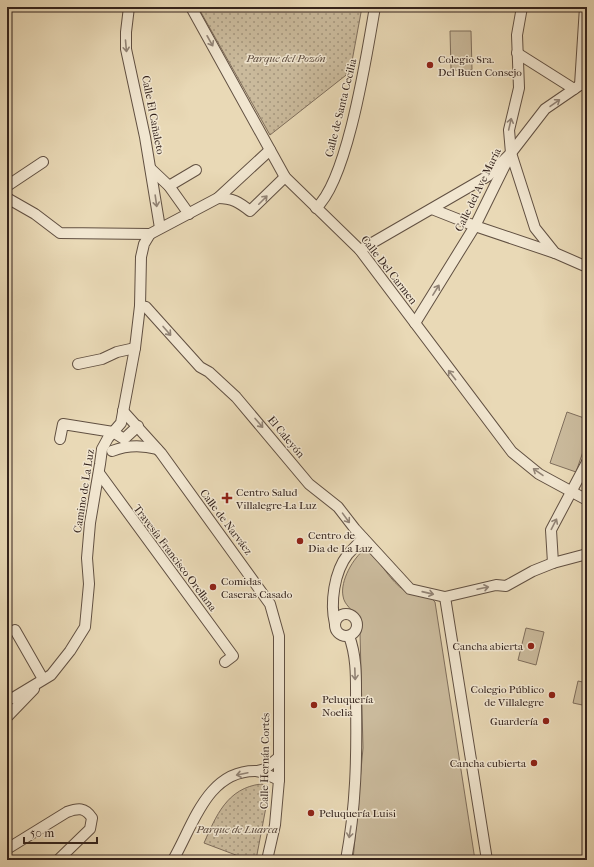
<svg xmlns="http://www.w3.org/2000/svg" width="594" height="867" viewBox="0 0 594 867" font-family="'IM FELL French Canon',serif">
	<style>
		.grass { fill: #caba9c; stroke: #7f6e5c }
		.park { fill: url(#park-dots); stroke: #7f6e5c }
		.lines { fill: none; stroke-linecap: round; stroke-linejoin: round }
		.minor-casing { stroke: #615042; stroke-width: 12 }
		.minor { stroke: #f1e6d0; stroke-width: 10 }
		.oneway { stroke: #928476 }
		.poi-dot { fill: #8f2418; stroke: #f1e6d0; stroke-width: 1.5 }
		.labels { text-anchor: middle; dominant-baseline: central; stroke-width: 3; stroke-linejoin: round; paint-order: stroke }
		.park-label { font-size: 11px; font-style: italic; fill: #5a493c; stroke: #f1e6d0 }
		.poi-label { font-size: 11px; fill: #34231c; stroke: #f1e6d0; text-anchor: start }
		.street-label { font-size: 11px; fill: #34231c; stroke: #f1e6d0 }
	</style>
	<defs>
		<pattern id="park-dots" width="8" height="8" patternUnits="userSpaceOnUse"><rect width="8" height="8" fill="#caba9c"/><path d="M2 2h.1M6 6h.1" fill="none" stroke="#a5977e" stroke-width="1.8" stroke-linecap="round"/></pattern>
	</defs>
	<rect width="100%" height="100%" fill="#e9d9b6"/>
	<filter id="stains"><feTurbulence type="fractalNoise" baseFrequency=".005" numOctaves="4"/><feColorMatrix values="0 0 0 0 .2 0 0 0 0 .09 0 0 0 0 .02 0 0 0 .5 -.17"/></filter>
	<radialGradient id="worn" r=".72"><stop offset=".6" stop-color="#630" stop-opacity="0"/><stop offset="1" stop-color="#630" stop-opacity=".3"/></radialGradient>
	<!-- grass -->
	<g class="grass">
		<path d="M450,31H471L472,70H451Z"/>
		<path d="M567,412L587,419V440L576,472L550,463Z"/>
		<path d="M365,549L370,550C379,561 392,583 404,590C414,596 428,592 435,602L475,860H353L363,748L360,633C359,628 360,621 357,617C353,610 344,605 343,596C340,581 353,558 365,549Z"/>
		<path d="M526,628L544,632L536,665L518,660Z"/>
		<path d="M578,681L587,683V706L573,703Z"/>
	</g>
	<!-- park -->
	<g class="park">
		<path d="M198,7H362L350,72L270,135Z"/>
		<path d="M261,784L265,785L269,791L256,860H249L204,843C216,816 227,788 261,784Z"/>
	</g>
	<g class="lines">
		<!-- minor casing -->
		<g class="minor-casing">
			<g id="minor">
				<path d="M129,7L126,32V49L145,137L160,228"/>
				<path d="M191,7L285,177L360,250L512,452L539,474L587,500"/>
				<path d="M517,53L574,89"/>
				<path d="M580,85L585,7"/>
				<path d="M511,153L535,228L555,253L587,267"/>
				<path d="M151,169L169,186L189,214"/>
				<path d="M7,186L43,162"/>
				<path d="M169,186L196,170"/>
				<path d="M7,198L35,214L60,233L150,234L218,198L270,150"/>
				<path d="M218,198C232,198 239,202 250,211L285,177"/>
				<path d="M316,208C348,180 367,52 375,7"/>
				<path d="M432,209L475,226L555,253"/>
				<path d="M360,250L488,176L511,153L545,109L580,85L587,82"/>
				<path d="M140,306L146,307L200,367L209,372L236,397L309,484L338,507L355,529L410,589L445,597L496,585L506,586L533,571L553,563L587,554"/>
				<path d="M415,323L475,226L511,153L509,130L519,88L517,35L522,7"/>
				<path d="M78,364L102,359L117,352L135,348"/>
				<path d="M123,411L161,453L270,604L279,636V780L275,825L267,860"/>
				<path d="M60,439L63,424L113,432L124,439L138,426"/>
				<path d="M112,451C127,445 142,445 157,449"/>
				<path d="M99,473L233,656L225,662"/>
				<path d="M553,563L551,530L587,462"/>
				<path d="M445,597L487,860"/>
				<circle cx="346" cy="625" r="11"/>
				<path d="M335,624C330,603 334,572 348,554C353,549 358,544 363,538"/>
				<path d="M15,630L43,679"/>
				<path d="M7,699L13,698L51,675L70,651L85,627L89,584L87,558L90,523L100,464L102,449L108,438L121,423L135,348L140,306L141,257L144,244L150,234"/>
				<path d="M7,717L34,689"/>
				<path d="M257,771L265,769L279,757"/>
				<path d="M7,849L67,812C78,808 85,807 92,818L90,829L58,860"/>
				<path d="M173,860C193,826 207,770 256,771C263,772 272,777 279,780"/>
				<path d="M346,860C356,807 357,756 356,702C356,680 357,657 349,636"/>
			</g>
		</g>
		<!-- minor -->
		<use href="#minor" class="minor"/>
	</g>
	<!-- one-way arrows -->
	<defs><path id="oneway-shaft" d="M-6 0H5M1.5-3L5.5 0L1.5 3" fill="none" stroke-width="1.6" stroke-linecap="round" stroke-linejoin="round"/></defs>
	<g class="oneway">
		<use href="#oneway-shaft" transform="translate(210 41) rotate(61)"/>
		<use href="#oneway-shaft" transform="translate(126 46) rotate(85)"/>
		<use href="#oneway-shaft" transform="translate(555 103) rotate(-35)"/>
		<use href="#oneway-shaft" transform="translate(510 124) rotate(-77)"/>
		<use href="#oneway-shaft" transform="translate(263 200) rotate(-45)"/>
		<use href="#oneway-shaft" transform="translate(156 201) rotate(82)"/>
		<use href="#oneway-shaft" transform="translate(436 290) rotate(-58)"/>
		<use href="#oneway-shaft" transform="translate(167 331) rotate(49)"/>
		<use href="#oneway-shaft" transform="translate(452 375) rotate(-128)"/>
		<use href="#oneway-shaft" transform="translate(259 423) rotate(49)"/>
		<use href="#oneway-shaft" transform="translate(538 472) rotate(-145)"/>
		<use href="#oneway-shaft" transform="translate(346 518) rotate(54)"/>
		<use href="#oneway-shaft" transform="translate(554 524) rotate(-63)"/>
		<use href="#oneway-shaft" transform="translate(483 588) rotate(-12)"/>
		<use href="#oneway-shaft" transform="translate(428 593) rotate(13)"/>
		<use href="#oneway-shaft" transform="translate(355 674) rotate(88)"/>
		<use href="#oneway-shaft" transform="translate(242 774) rotate(168)"/>
		<use href="#oneway-shaft" transform="translate(350 832) rotate(99)"/>
	</g>
	<!-- markers -->
	<g class="poi-dot">
		<circle cx="430" cy="65" r="4"/>
		<path d="M225 492h4v4h4v4h-4v4h-4v-4h-4v-4h4z"/>
		<circle cx="300" cy="541" r="4"/>
		<circle cx="213" cy="587" r="4"/>
		<circle cx="531" cy="646" r="4"/>
		<circle cx="552" cy="695" r="4"/>
		<circle cx="314" cy="705" r="4"/>
		<circle cx="546" cy="721" r="4"/>
		<circle cx="534" cy="763" r="4"/>
		<circle cx="311" cy="813" r="4"/>
	</g>
	<g class="labels">
		<!-- park labels -->
		<g class="park-label">
			<text x="286" y="58">Parque del Pozón</text>
			<text x="237" y="829">Parque de Luarca</text>
		</g>
		<!-- poi labels -->
		<g class="poi-label">
			<text x="438" y="59">Colegio Sra.<tspan x="438" dy="13">Del Buen Consejo</tspan></text>
			<text x="236" y="492">Centro Salud<tspan x="236" dy="13">Villalegre-La Luz</tspan></text>
			<text x="308" y="535">Centro de<tspan x="308" dy="13">Dia de La Luz</tspan></text>
			<text x="221" y="581">Comidas<tspan x="221" dy="13">Caseras Casado</tspan></text>
			<text x="523" y="646" text-anchor="end">Cancha abierta</text>
			<text x="544" y="689" text-anchor="end">Colegio Público<tspan x="544" dy="13">de Villalegre</tspan></text>
			<text x="322" y="699">Peluquería<tspan x="322" dy="13">Noelia</tspan></text>
			<text x="538" y="721" text-anchor="end">Guardería</text>
			<text x="526" y="763" text-anchor="end">Cancha cubierta</text>
			<text x="319" y="813">Peluquería Luisi</text>
		</g>
		<!-- street labels -->
		<g class="street-label">
			<text transform="translate(341 108) rotate(-76)">Calle de Santa Cecilia</text>
			<text transform="translate(153 115) rotate(79)">Calle El Cañaleto</text>
			<text transform="translate(478 190) rotate(-64)">Calle del Ave María</text>
			<text transform="translate(389 270) rotate(52)">Calle Del Carmen</text>
			<text transform="translate(286 437) rotate(50)">El Caleyón</text>
			<text transform="translate(84 491) rotate(-81)">Camino de La Luz</text>
			<text transform="translate(226 522) rotate(53)">Calle de Narváez</text>
			<text transform="translate(175 558) rotate(53)">Travesía Francisco Orellana</text>
			<text transform="translate(265 761) rotate(-89)">Calle Hernán Cortés</text>
		</g>
	</g>
	<!-- margin -->
	<rect width="594" height="867" fill="none" stroke="#e9d9b6" stroke-width="24"/>
	<rect x="8" y="8" width="578" height="851" fill="none" stroke="#34231c" stroke-width="2"/>
	<rect x="12" y="12" width="570" height="843" fill="none" stroke="#34231c"/>
	<!-- scale -->
	<path d="M24 837v6h73v-6" fill="none" stroke="#34231c" stroke-width="2"/>
	<text x="30" y="837" font-size="12" fill="#34231c" stroke="#f1e6d0" stroke-width="3" paint-order="stroke">50 m</text>
	<rect width="100%" height="100%" filter="url(#stains)"/>
	<rect width="100%" height="100%" fill="url(#worn)"/>
</svg>
